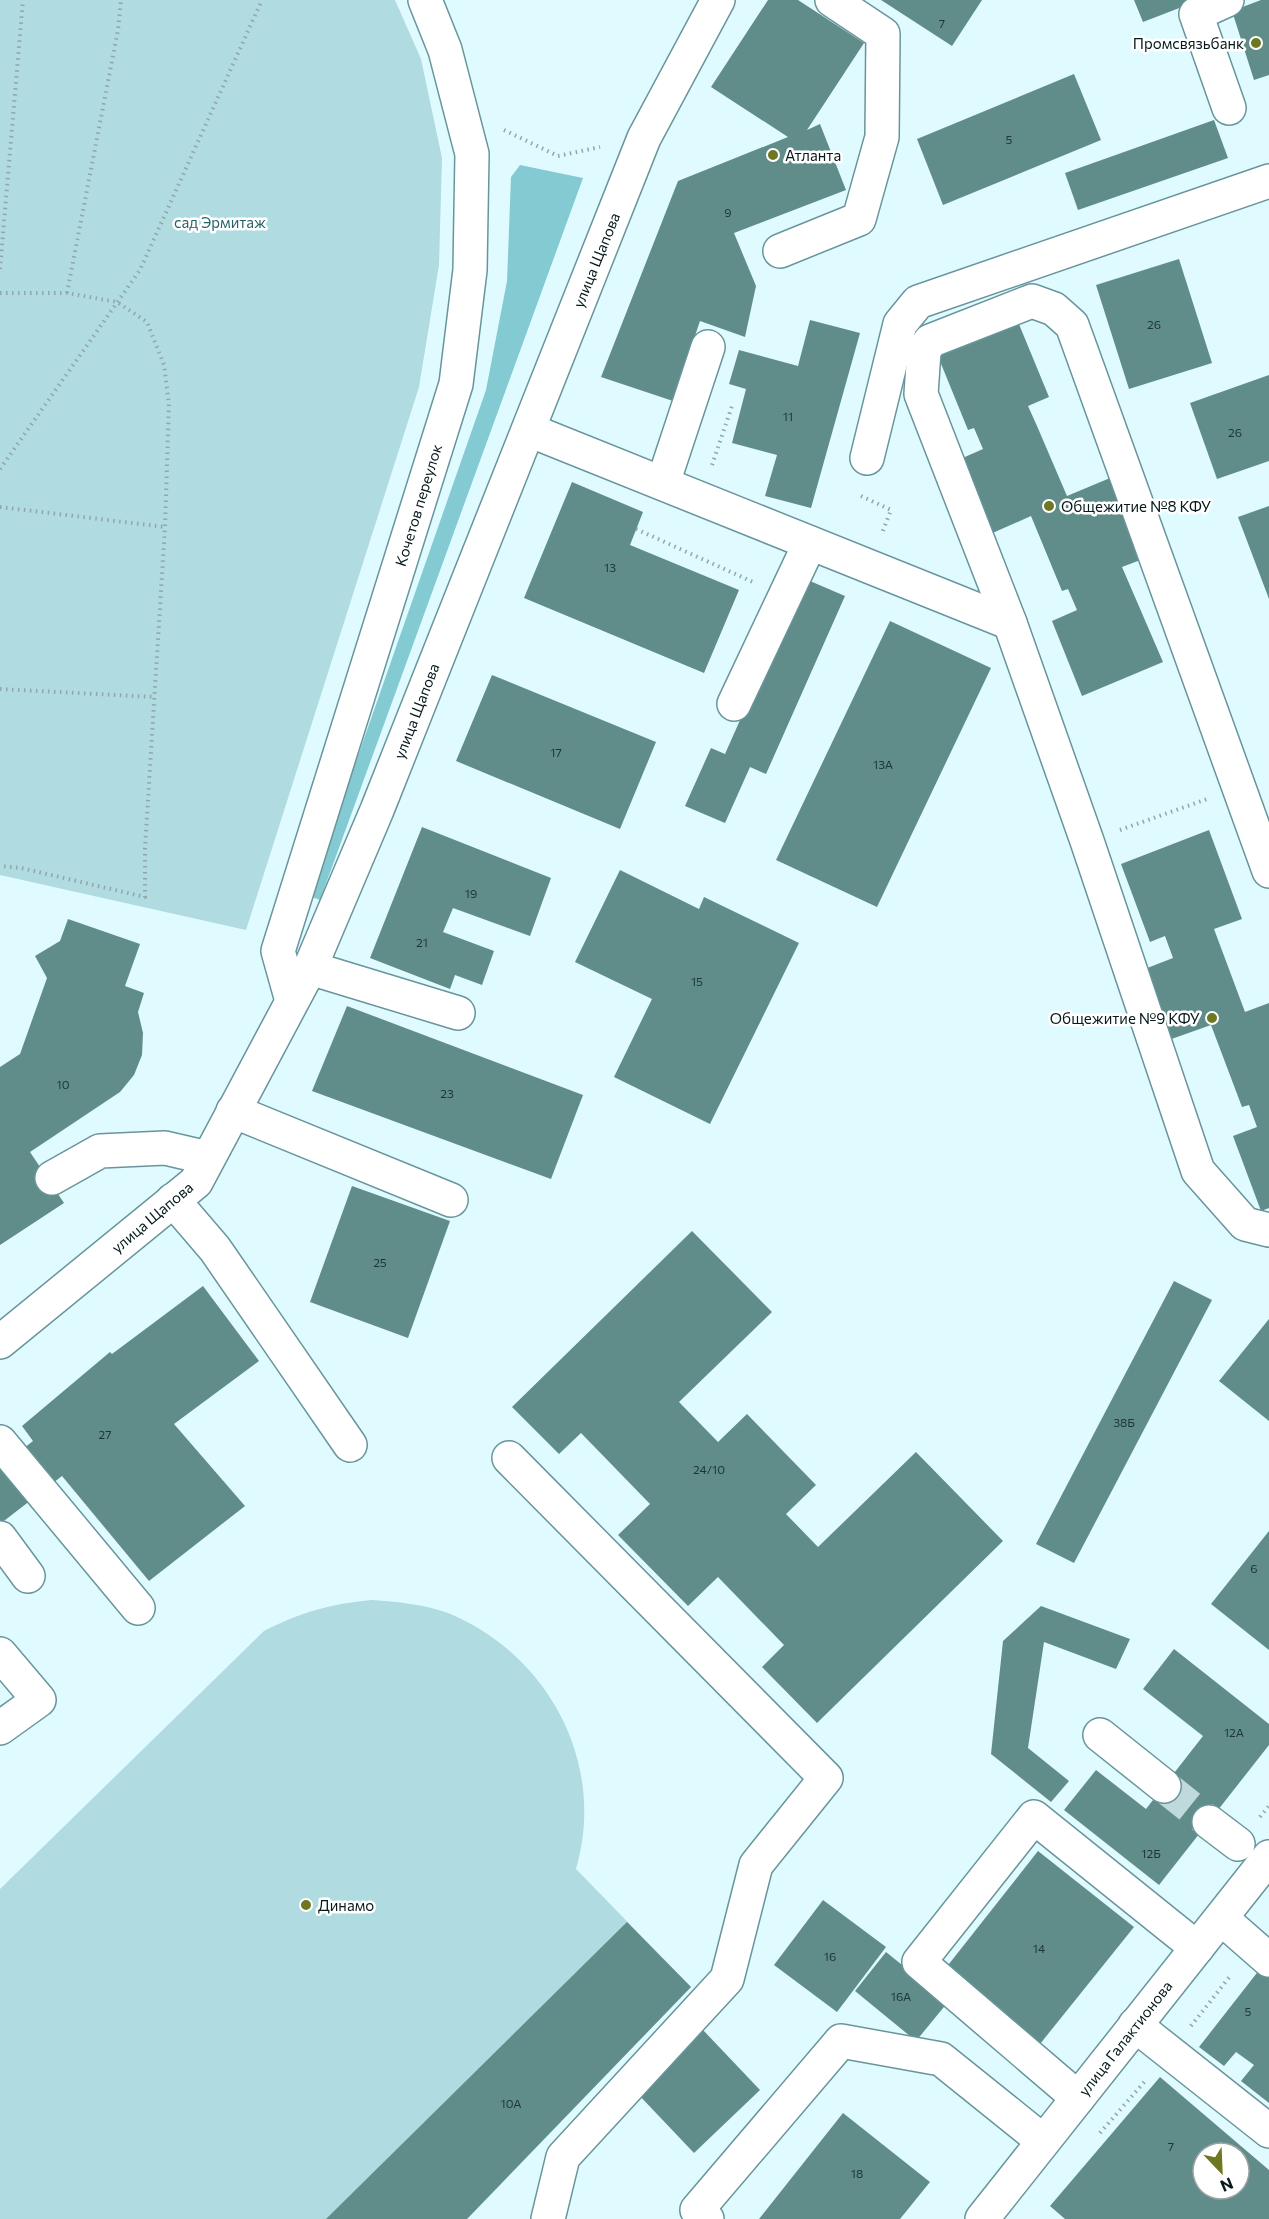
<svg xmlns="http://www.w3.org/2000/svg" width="1269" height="2219" viewBox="0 0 1269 2219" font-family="Commissioner,sans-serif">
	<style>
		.green { fill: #b0dbe1 }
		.forest { fill: #84cad3 }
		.building { fill: #608d89; fill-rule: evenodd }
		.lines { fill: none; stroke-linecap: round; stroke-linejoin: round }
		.minor-tunnel { stroke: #bfd9dd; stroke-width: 33; stroke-dasharray: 33 16; stroke-linecap: butt }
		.minor-casing { stroke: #68959b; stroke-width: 36 }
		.path { stroke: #8fa7ab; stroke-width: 4; stroke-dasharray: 1.5 4.5; stroke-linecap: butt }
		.minor { stroke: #fff; stroke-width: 33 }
		.poi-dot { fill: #6e7721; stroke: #fff; stroke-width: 2 }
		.labels { text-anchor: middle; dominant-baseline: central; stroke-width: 5; stroke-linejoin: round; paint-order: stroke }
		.number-label { font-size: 12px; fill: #1d3636 }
		.poi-label { font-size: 15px; fill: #07191b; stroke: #fff; text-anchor: start }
		.park-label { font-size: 15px; fill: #286269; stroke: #fff }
		.street-label { font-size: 15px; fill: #07191b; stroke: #fff }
	</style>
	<rect width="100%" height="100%" fill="#dffbff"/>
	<!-- green -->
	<g class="green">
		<path d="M0,0H395L421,59L442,158L439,265L419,387L246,930L0,875Z"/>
		<path d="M372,1600C397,1602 424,1604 448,1613C548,1654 607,1763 576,1869L691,1987L467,2219H0V1889L264,1631C301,1612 330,1604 372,1600Z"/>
	</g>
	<!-- forest -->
	<path class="forest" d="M520,165L583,178L320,900L309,896L486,390L507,281L511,177Z"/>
	<!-- building -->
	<g class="building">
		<path d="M768,0H798L864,43L807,130L820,124L846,190L734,233L756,286L745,337L700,321L673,401L601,377L678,181L788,137L711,87Z"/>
		<path d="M881,0H982L952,46Z"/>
		<path d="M1134,0H1200L1143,22Z"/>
		<path d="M1261,0H1269V75L1254,80L1232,11Z"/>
		<path d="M1074,74L1101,140L943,205L917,139Z"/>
		<path d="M1214,120L1228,158L1078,210L1065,173Z"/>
		<path d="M1179,259L1212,363L1129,389L1096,285Z"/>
		<path d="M1016,317L1049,397L1028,406L1037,426L1067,496L1110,478L1143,559L1122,567L1163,662L1082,696L1052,621L1077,610L1068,589L1062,591L1031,516L988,535L958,460L983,449L974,428L968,430L935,349Z"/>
		<path d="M810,320L860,333L811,508L765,496L777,455L732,443L746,389L729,384L739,350L798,366Z"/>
		<path d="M1269,375V461L1217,479L1190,403Z"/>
		<path d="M572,482L643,512L630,545L739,590L704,673L524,598Z"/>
		<path d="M1269,506V599L1238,517Z"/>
		<path d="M803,578L845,596L766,774L750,767L725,823L685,806L711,748L725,754Z"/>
		<path d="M890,621L991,668L877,907L776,860Z"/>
		<path d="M492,675L656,742L620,829L456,761Z"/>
		<path d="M422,827L551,878L530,936L453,908L443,932L494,951L482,985L455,975L450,989L370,958Z"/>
		<path d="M1209,830L1242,919L1214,929L1245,1012L1269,1003V1208L1261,1211L1233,1136L1257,1127L1249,1105L1242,1107L1211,1025L1163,1042L1137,972L1173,958L1165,936L1150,942L1121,864Z"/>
		<path d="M620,870L699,909L704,897L799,943L710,1124L614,1077L652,999L575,962Z"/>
		<path d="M68,919L140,944L125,986L144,993L138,1012L143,1033L142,1055L134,1075L120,1092L30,1152L64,1203L0,1245V1067L20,1054L47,978L35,956L60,941Z"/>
		<path d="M347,1006L583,1095L551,1179L312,1091Z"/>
		<path d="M352,1186L450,1221L408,1338L310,1302Z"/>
		<path d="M692,1231L772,1312L679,1402L718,1442L747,1414L816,1485L786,1514L818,1547L916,1452L1003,1541L817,1723L762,1667L784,1645L718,1577L688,1606L618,1535L650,1504L581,1433L559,1454L512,1407Z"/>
		<path d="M1174,1281L1212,1300L1074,1563L1036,1544Z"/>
		<path d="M203,1286L259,1361L174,1424L245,1506L149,1581L62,1476L0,1524V1467L33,1441L22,1426L110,1352L112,1354Z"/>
		<path d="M1269,1319V1421L1219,1381Z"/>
		<path d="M1269,1531V1650L1211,1604Z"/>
		<path d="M1041,1606L1130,1639L1116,1669L1044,1642L1028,1748L1069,1781L1051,1802L991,1754L1003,1641Z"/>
		<path d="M1174,1649L1269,1724V1745L1159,1885L1064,1810L1096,1770L1146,1809L1203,1736L1143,1689Z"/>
		<path d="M1038,1851L1134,1927L1040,2044L945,1969Z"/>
		<path d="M823,1900L886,1947L837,2012L774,1965Z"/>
		<path d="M627,1922L691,1987L467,2219H326Z"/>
		<path d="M886,1952L948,2002L916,2041L855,1991Z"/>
		<path d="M1260,1969L1269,1976V2103L1241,2081L1254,2065L1236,2052L1224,2066L1199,2047Z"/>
		<path d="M703,2030L760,2090L694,2153L637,2093Z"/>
		<path d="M1160,2077L1269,2170V2219H1065L1050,2206ZM1203,2153H1239V2189H1203Z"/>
		<path d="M843,2113L930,2182L900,2219H759Z"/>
	</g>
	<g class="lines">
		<!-- minor-tunnel -->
		<path class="minor-tunnel" d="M1164,1786L1209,1822"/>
		<!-- minor casing -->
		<g class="minor-casing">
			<g id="minor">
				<path d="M1227,0L1196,14L1229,108"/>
				<path d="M780,251L859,219L882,137L883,34L832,0"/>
				<path d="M529,430L1010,623L1087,841L1198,1171L1245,1224L1269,1230"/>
				<path d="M867,458L900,324L918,302L1269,181"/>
				<path d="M663,483L708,347"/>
				<path d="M1010,623L921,394L924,351L930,341L1032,301L1054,309L1072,325L1269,871"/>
				<path d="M734,704L810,543"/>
				<path d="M310,968L458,1013"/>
				<path d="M292,1001L278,951L456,384L470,270L472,154L445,50L425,0"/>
				<path d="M233,1111L451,1200"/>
				<path d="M52,1178L100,1151L165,1148L208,1158"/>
				<path d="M173,1200L215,1249L350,1445"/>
				<path d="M0,1342L196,1182L310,968L377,810L644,138L718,0"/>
				<path d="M0,1442L138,1608"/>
				<path d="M509,1458L826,1778L756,1865L727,1979L563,2157L548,2219"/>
				<path d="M0,1538L28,1576"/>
				<path d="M0,1654L39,1700L0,1728"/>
				<path d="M1100,1735L1164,1786"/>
				<path d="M1209,1822L1238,1844"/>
				<path d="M1221,1918L1269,1960"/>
				<path d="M1135,2025L1269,2131"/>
				<path d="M1078,2098L919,1962L1034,1817L1197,1948"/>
				<path d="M707,2219L697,2210L841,2041L941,2059L1043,2141"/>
				<path d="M982,2219L1269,1857"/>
			</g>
		</g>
		<!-- path -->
		<g class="path">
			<path d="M504,130L558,156L600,147"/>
			<path d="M0,269L23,0"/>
			<path d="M0,293H67L117,302L147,322L164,365L169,404L165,527L145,848V897L21,868L0,866"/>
			<path d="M67,293L118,30L121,0"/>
			<path d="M712,465L732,406"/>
			<path d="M0,469L140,270L262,0"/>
			<path d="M861,496L891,510L882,533"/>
			<path d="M0,507L165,527"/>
			<path d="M636,529L753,582"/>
			<path d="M0,689L154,697"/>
			<path d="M1120,830L1207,799"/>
			<path d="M1260,1817L1269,1806"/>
			<path d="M1191,2026L1231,1975"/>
			<path d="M1100,2133L1146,2080"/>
		</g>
		<!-- minor -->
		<use href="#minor" class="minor"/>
	</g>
	<!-- markers -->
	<g class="poi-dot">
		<circle cx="1256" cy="43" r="6"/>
		<circle cx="773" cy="155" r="6"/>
		<circle cx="1049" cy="506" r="6"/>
		<circle cx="1212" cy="1018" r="6"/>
		<circle cx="306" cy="1905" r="6"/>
	</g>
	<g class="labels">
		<!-- number labels -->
		<g class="number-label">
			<text x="942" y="23">7</text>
			<text x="1009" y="139">5</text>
			<text x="728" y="212">9</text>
			<text x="1154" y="324">26</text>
			<text x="788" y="416">11</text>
			<text x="1235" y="432">26</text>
			<text x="610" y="567">13</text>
			<text x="556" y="752">17</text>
			<text x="883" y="764">13А</text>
			<text x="471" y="893">19</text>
			<text x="422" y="942">21</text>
			<text x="697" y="981">15</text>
			<text x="63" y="1084">10</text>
			<text x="447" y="1093">23</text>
			<text x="380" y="1262">25</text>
			<text x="1124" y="1422">38Б</text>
			<text x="105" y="1434">27</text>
			<text x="709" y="1469">24/10</text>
			<text x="1254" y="1568">6</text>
			<text x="1234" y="1732">12А</text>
			<text x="1151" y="1853">12Б</text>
			<text x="1039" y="1948">14</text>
			<text x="830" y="1956">16</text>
			<text x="901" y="1996">16А</text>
			<text x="1248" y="2011">5</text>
			<text x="511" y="2103">10А</text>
			<text x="1171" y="2146">7</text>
			<text x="857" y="2173">18</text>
		</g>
		<!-- poi labels -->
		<g class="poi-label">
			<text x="1244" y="43" text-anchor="end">Промсвязьбанк</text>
			<text x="785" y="155">Атланта</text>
			<text x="1061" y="506">Общежитие №8 КФУ</text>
			<text x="1200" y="1018" text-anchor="end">Общежитие №9 КФУ</text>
			<text x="318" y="1905">Динамо</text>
		</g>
		<!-- park labels -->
		<g class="park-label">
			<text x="220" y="222">сад Эрмитаж</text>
		</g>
		<!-- street labels -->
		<g class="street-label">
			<text transform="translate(596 260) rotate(-68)">улица Щапова</text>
			<text transform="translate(418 505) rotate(-73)">Кочетов переулок</text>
			<text transform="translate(416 711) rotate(-69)">улица Щапова</text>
			<text transform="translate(152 1217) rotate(-40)">улица Щапова</text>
			<text transform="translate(1125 2038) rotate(-52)">улица Галактионова</text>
		</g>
	</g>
	<!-- north arrow -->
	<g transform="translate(1221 2171) rotate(157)"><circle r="28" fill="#ffffff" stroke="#9ca3a4" stroke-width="1.5"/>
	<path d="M0-4.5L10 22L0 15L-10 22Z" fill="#6e7721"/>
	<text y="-9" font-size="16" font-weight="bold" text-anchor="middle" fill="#07191b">N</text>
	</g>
</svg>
